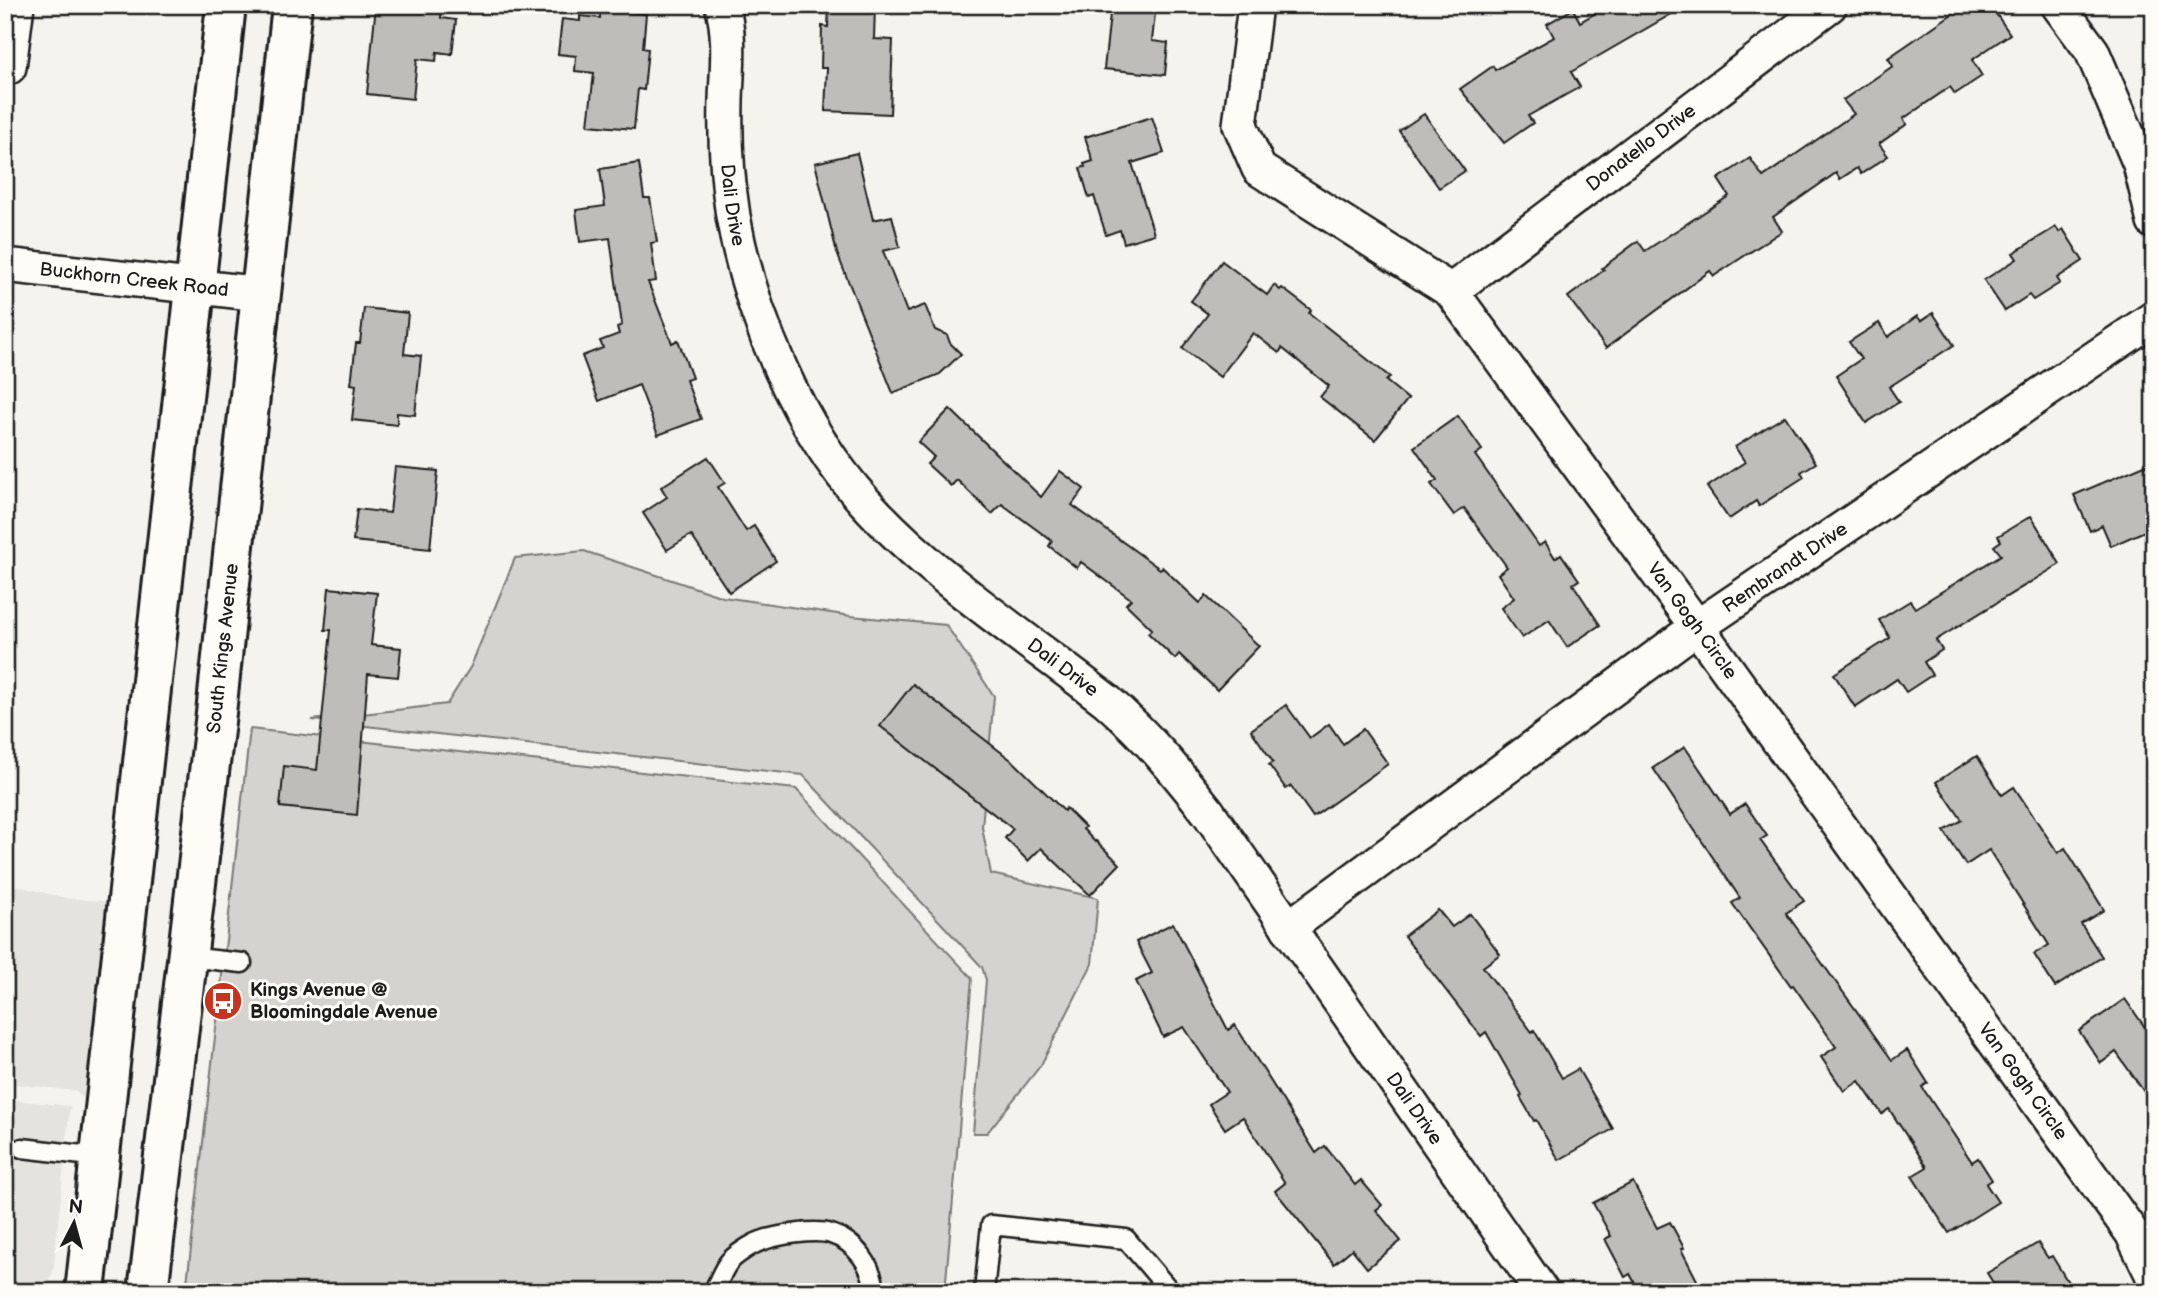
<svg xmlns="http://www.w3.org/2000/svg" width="2159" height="1297" viewBox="0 0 2159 1297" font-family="'Balsamiq Sans',sans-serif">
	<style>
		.built { fill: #e4e3de }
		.green { fill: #d4d3cf; stroke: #787876; stroke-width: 2 }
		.building { fill: #bebdba; stroke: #1c1c1c; stroke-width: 2 }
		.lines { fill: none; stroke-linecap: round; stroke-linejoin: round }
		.service-casing { stroke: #1c1c1c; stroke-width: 23 }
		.minor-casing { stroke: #1c1c1c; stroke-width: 38 }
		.secondary-casing { stroke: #1c1c1c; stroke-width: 44 }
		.service { stroke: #fdfcf7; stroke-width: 18 }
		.minor { stroke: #fdfcf7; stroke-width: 33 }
		.secondary { stroke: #fdfcf7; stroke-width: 38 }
		.labels { text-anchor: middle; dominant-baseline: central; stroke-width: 6; stroke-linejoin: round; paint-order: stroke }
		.street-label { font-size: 19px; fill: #1c1c1c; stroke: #fdfcf7 }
		.poi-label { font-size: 19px; font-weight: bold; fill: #1c1c1c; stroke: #fdfcf7; text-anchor: start }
	</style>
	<rect width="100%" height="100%" fill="#f4f3ee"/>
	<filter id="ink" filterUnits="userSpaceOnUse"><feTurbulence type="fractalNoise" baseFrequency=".0143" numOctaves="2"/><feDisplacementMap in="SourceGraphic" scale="14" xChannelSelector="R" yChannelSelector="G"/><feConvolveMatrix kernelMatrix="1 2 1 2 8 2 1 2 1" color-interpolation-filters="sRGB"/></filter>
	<g filter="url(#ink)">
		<!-- built -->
		<g class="built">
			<path d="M5,883L66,898L112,902L68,1292H60L67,1273L85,1108L83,1098L76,1091L5,1083Z"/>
			<path d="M5,1099L70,1106L53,1272L44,1292H5Z"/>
		</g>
		<!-- green -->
		<g class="green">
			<path d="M584,551L723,597L851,616L946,625L994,696L982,827L991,874L1098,898L1092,964L1041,1065L987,1133H973L986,980L982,967L803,775L312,720L447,704L471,666L515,558Z"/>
			<path d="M250,729L796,789L972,978L945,1292H186Z"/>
		</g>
		<!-- building -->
		<g class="building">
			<path d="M376,5H417L442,8L441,18L456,20L452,54L437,52L436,61L417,59L413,99L367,94Z"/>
			<path d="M829,5H875L874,39L893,40L890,114L825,111L827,68H821L822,26L828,27Z"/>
			<path d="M1111,5H1156L1152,41L1168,43L1165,75L1104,69Z"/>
			<path d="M1609,5H1687L1571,72L1580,87L1528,116L1533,123L1504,143L1460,89L1493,66L1495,70L1554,37L1547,24L1573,9L1580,22Z"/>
			<path d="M1965,5H1990L2010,34L1972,60L1982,76L1955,94L1950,87L1903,119L1907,124L1879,144L1888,156L1861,174L1857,168L1840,179L1836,173L1773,217L1782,231L1714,276L1710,271L1606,348L1568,297L1604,270L1602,268L1638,241L1645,251L1729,196L1718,179L1750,158L1763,177L1854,114L1843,100L1893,66L1888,58Z"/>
			<path d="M600,9L646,14L643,48L648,49L644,90L638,89L634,129L588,125L594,73L575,71L576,56L558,54L562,19L580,21V16L600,18Z"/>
			<path d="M1424,114L1465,171L1439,188L1399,131Z"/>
			<path d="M1152,117L1164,153L1132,163L1154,234L1124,243L1120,230L1106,235L1094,196L1089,198L1080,168L1085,167L1084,164L1093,161L1085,137Z"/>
			<path d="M857,153L873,220L892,216L900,247L883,251L907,312L925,305L935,330L947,335L950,343L961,354L940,374L893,393L837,253L815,163Z"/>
			<path d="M639,163L644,198H650L657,242L651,243L656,281L648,282L672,343L678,340L692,378L686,380L701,419L658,435L639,385L599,401L582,356L603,348L600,341L619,334L617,327L622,325L610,238L580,242L576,210L605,206L600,169Z"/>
			<path d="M2056,227L2059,232L2063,229L2083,261L2057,278L2060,283L2033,300L2029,295L2005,311L1984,280L2017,259L2013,253Z"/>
			<path d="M1222,261L1267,295L1274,285L1280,290L1282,288L1311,310L1309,313L1390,377L1386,381L1408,399L1375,440L1320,397L1329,386L1282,348L1279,353L1253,333L1220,377L1182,348L1208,314L1191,301Z"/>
			<path d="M364,308L408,313L404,354L421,356L415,415L397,413V425L352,420L356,385L351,384L356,343H360Z"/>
			<path d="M1933,313L1954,345L1889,387L1899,402L1866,423L1836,376L1861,359L1849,342L1879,323L1888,337L1917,316L1921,321Z"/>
			<path d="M950,409L1041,497L1060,471L1084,489L1072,505L1160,569L1162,567L1200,603L1206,596L1259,646L1217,690L1179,654L1175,659L1148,633L1152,629L1126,604L1131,599L1081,562L1077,568L1049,546L1052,541L1002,504L992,514L957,480L951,486L927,464L934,457L918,442Z"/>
			<path d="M1458,416L1482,450L1475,455L1539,546L1545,542L1555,558L1561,554L1579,580L1573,584L1600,625L1567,647L1549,620L1522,638L1501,608L1514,598L1498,574L1507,567L1464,508L1454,515L1431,484L1437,480L1414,447Z"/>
			<path d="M1785,416L1816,463L1801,472L1804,477L1759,506L1756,501L1729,519L1707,487L1745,462L1735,447Z"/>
			<path d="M708,457L725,483L718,487L746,531L754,526L776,561L729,592L691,535L667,550L643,513L667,497L661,487Z"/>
			<path d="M2154,461V527L2111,546L2102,525L2090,531L2074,495Z"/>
			<path d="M395,467L438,471L430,549L353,541L357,509L390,513Z"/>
			<path d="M2031,516L2060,564L1936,640L1942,650L1924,662L1932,675L1906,692L1897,679L1855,707L1834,674L1890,638L1879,620L1910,601L1915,608L2001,555L1994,546L2001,541L1998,536Z"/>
			<path d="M329,588L377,593L371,645L401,648L398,677L368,674L357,815L280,807L284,766L317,770L331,630H325Z"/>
			<path d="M913,684L1015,763L1064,811L1066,808L1085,827L1083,829L1095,842L1096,841L1120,864L1090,895L1041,848L1028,861L1005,838L1013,829L880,726Z"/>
			<path d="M1286,705L1310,738L1329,724L1343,744L1363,729L1388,764L1313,817L1291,786L1286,789L1269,765L1273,762L1251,730Z"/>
			<path d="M1685,747L1730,814L1745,804L1767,836L1760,840L1804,901L1786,913L1892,1060L1907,1050L1928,1083L1922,1087L1972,1162L1978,1158L1992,1180L1986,1184L1998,1202L1949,1233L1912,1176L1927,1167L1889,1109L1882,1114L1859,1081L1844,1091L1821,1057L1836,1047L1793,985L1791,986L1732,903L1740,898L1653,768Z"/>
			<path d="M1977,756L2002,795L2014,787L2058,853L2065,848L2104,910L2081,924L2102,957L2055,987L2034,954L2049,945L1989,850L1966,865L1944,831L1962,820L1936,782Z"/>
			<path d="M1438,910L1452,927L1470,914L1500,954L1483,967L1532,1032L1534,1030L1562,1078L1578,1069L1613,1129L1559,1160L1536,1120L1534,1121L1520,1097L1522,1095L1486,1032L1481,1036L1404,936Z"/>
			<path d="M1173,923L1228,1030L1235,1025L1316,1153L1325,1146L1355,1185L1361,1180L1382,1205L1376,1210L1401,1241L1367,1268L1352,1249L1334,1264L1275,1191L1285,1183L1243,1117L1225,1129L1209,1104L1227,1092L1184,1027L1163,1037L1136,981L1152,973L1136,942Z"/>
			<path d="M2125,999L2154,1040V1106L2116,1052L2101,1063L2079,1031Z"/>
			<path d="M1633,1182L1657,1228L1670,1222L1684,1248L1681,1249L1703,1292H1640L1630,1274L1625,1277L1605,1239L1611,1236L1593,1203Z"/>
			<path d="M2038,1243L2048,1258L2052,1256L2074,1292H1999L1987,1273Z"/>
		</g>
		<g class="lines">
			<!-- service casing -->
			<g class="service-casing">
				<g id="service">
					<path d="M187,957L242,963"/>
					<path d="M22,1148L100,1157"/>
					<path d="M717,1292L716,1286C720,1279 723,1269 729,1262C735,1255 752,1244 761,1241C777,1235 815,1229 831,1234C856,1242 873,1266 875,1292"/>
					<path d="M984,1292L991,1225L1126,1239L1171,1292"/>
				</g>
			</g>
			<!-- minor casing -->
			<g class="minor-casing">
				<g id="minor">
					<path id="s1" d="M722,5C731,37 727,67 726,100C725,138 727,178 733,216C750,314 798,428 865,502C935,579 1025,637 1107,701C1147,736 1175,770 1208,812L1542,1292"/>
					<path id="s2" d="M1255,5L1240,125L1259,169L1451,291L1697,627L2132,1233L2154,1278"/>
					<path d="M2058,5L2092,51L2140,164L2154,222"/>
					<path d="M5,67H9L17,5"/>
					<path id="s3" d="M5,265L261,294"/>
					<path id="s4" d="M1451,291L1830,5"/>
					<path id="s5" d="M1288,928L1697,627L2154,318"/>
				</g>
			</g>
			<!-- secondary casing -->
			<g class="secondary-casing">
				<g id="secondary">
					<path d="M85,1292L226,5"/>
					<path id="s6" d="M148,1292L216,713L292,5"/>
				</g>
			</g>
			<!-- service -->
			<use href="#service" class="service"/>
			<!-- minor -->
			<use href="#minor" class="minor"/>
			<!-- secondary -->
			<use href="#secondary" class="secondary"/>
		</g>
	</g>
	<!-- icons -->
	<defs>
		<g id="bus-disc" transform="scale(2.0125)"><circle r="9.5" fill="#c8321e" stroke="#fdfcf7"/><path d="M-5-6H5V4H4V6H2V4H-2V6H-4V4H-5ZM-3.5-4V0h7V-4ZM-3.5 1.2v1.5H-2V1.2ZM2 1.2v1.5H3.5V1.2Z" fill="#fff"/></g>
	</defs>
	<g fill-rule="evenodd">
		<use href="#bus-disc" x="223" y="1001"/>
	</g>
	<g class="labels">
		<!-- street labels -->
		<g class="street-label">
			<text stroke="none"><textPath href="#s4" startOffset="238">Donatello Drive</textPath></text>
			<text stroke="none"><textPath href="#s1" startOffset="201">Dali Drive</textPath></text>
			<text stroke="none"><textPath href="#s3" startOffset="130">Buckhorn Creek Road</textPath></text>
			<text stroke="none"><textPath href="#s5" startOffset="614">Rembrandt Drive</textPath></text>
			<text stroke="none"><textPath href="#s2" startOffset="805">Van Gogh Circle</textPath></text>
			<text stroke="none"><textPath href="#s6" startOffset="648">South Kings Avenue</textPath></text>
			<text stroke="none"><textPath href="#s1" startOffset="789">Dali Drive</textPath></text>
			<text stroke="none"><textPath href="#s2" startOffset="1372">Van Gogh Circle</textPath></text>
			<text stroke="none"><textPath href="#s1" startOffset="1356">Dali Drive</textPath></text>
		</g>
		<!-- poi labels -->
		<g class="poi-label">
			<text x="250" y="990">Kings Avenue @<tspan x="250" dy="22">Bloomingdale Avenue</tspan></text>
		</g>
	</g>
	<!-- margin -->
	<rect width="2159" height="1297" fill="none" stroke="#fdfcf7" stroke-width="28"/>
	<rect x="14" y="14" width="2131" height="1269" fill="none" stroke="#1c1c1c" stroke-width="2.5" filter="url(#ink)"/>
	<!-- north arrow -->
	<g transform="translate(74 1223) rotate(6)" stroke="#fdfcf7" stroke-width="5" paint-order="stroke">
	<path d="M0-5L12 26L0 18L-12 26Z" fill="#1c1c1c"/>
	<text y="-10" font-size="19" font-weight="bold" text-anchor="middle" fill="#1c1c1c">N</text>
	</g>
</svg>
